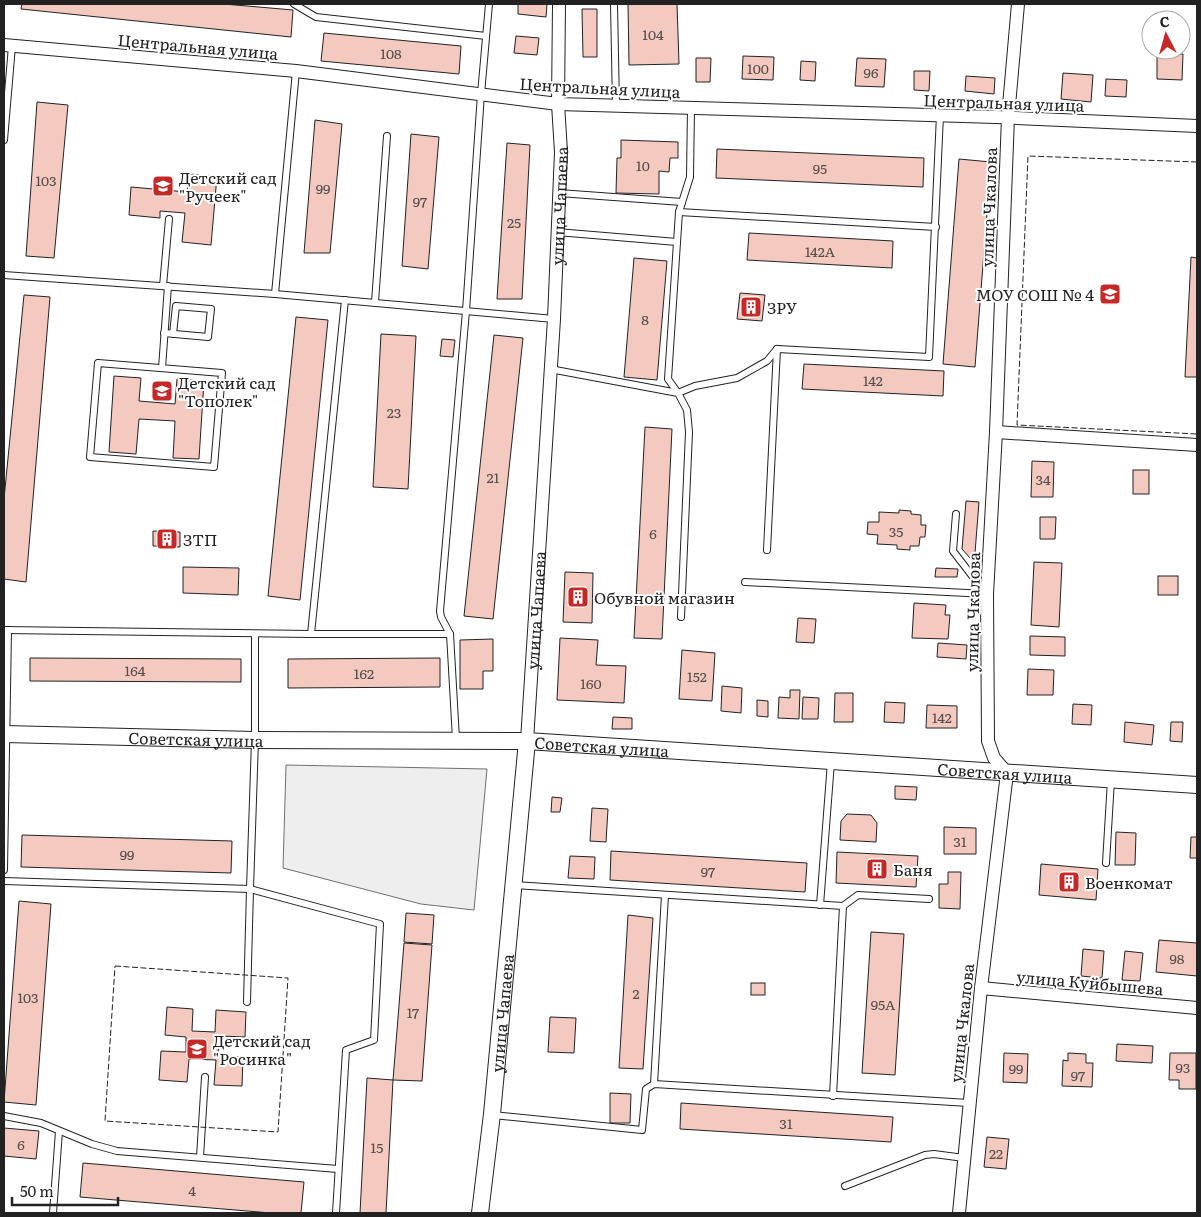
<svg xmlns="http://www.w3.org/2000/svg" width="1201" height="1217" viewBox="0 0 1201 1217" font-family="Literata,serif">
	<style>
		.green { fill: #eee; stroke: #6f6f6f }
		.building { fill: #f3c9c0; stroke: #222 }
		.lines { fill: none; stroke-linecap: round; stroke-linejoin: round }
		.service-casing { stroke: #222; stroke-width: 8 }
		.minor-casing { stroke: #222; stroke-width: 14 }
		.tertiary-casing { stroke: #222; stroke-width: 18 }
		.service { stroke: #fff; stroke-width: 6 }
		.minor { stroke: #fff; stroke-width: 12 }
		.tertiary { stroke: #fff; stroke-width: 16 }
		.fence { stroke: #222; stroke-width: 1; stroke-dasharray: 6 2.5; stroke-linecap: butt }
		.labels { text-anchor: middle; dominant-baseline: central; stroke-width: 4; stroke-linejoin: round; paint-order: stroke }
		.number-label { font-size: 14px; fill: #564c4a }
		.street-label { font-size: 16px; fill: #222; stroke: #fff }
		.poi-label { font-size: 16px; fill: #222; stroke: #fff; text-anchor: start }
	</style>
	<rect width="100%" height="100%" fill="#fff"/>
	<!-- green -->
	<path class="green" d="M286,765L487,769L474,910L421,904L283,868Z"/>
	<!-- building -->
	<g class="building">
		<path d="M22,4H224L293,10L291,37L21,9Z"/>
		<path d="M518,4H547L546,17L518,14Z"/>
		<path d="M628,4H677L679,64L629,65Z"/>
		<path d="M582,9H597V57H583Z"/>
		<path d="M324,33L461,46L459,74L321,61Z"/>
		<path d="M516,36L539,38L537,55L514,53Z"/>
		<path d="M1157,54H1183L1182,80L1157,79Z"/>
		<path d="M743,56L774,57L773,80L742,79Z"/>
		<path d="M696,58H711L710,82H696Z"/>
		<path d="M857,58L886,59L884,87L855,86Z"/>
		<path d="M801,61L816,62L815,81L800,80Z"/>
		<path d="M914,71H930L929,91L914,90Z"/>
		<path d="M1063,73L1093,75L1091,102L1061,99Z"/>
		<path d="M966,76L995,78L994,94L965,91Z"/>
		<path d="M1106,79L1127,80L1126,97L1105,96Z"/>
		<path d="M37,102L68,105L54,258L26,256Z"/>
		<path d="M315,120L342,124L330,253H304Z"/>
		<path d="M411,134L439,137L428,269L402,266Z"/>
		<path d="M621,140L678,142V158H670L669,172L659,171V194L616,193L617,158H621Z"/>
		<path d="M507,143L530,145L522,299H497Z"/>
		<path d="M717,149L924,158L923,187L716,178Z"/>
		<path d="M959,159L991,162L975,367L943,364Z"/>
		<path d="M189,174L217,176L211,245L182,242L185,213L160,211V218L129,215L131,187L187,192Z"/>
		<path d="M749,233L893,241L892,268L747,260Z"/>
		<path d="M1191,257L1197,258V377H1185Z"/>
		<path d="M634,258L667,261L657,380L624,377Z"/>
		<path d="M740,293L765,295L762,321L737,319Z"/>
		<path d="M24,295L50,297L26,582L4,579V499Z"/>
		<path d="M296,317L328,320L300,600L268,596Z"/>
		<path d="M381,334L416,336L408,489L373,487Z"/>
		<path d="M494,335L523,338L493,619L464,616Z"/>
		<path d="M442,339L455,340L453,357L440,356Z"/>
		<path d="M804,364L944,371L943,396L802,389Z"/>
		<path d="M114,376L141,378L139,401L175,404L177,379L204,381L199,459L173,458L175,421L139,419L136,454L109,452Z"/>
		<path d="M645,427L672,429L662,639L634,638Z"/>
		<path d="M1032,461L1054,462L1053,497H1031Z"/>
		<rect x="1133" y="470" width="16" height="24"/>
		<path d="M966,501L979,502L975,553L970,558L962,549Z"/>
		<path d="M899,510L911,511V514L921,515V525H926L925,537H920L919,546H910V550L897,549V545L877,544L878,535L867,534L868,522H879V512L899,513Z"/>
		<path d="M1040,517H1056L1055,539H1040Z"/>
		<path d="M153,531L180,532V547L153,546Z"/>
		<path d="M1034,562L1062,563L1059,627L1031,625Z"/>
		<path d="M183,567L239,568L238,595L183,593Z"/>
		<path d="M936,568L958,569L957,577H935Z"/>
		<path d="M565,572L593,573L592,623L563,622Z"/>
		<rect x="1158" y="576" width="20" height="19"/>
		<path d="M914,603L946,605L945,615H950L948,639L912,638Z"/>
		<path d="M798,618L816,619L814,643L796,642Z"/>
		<path d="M1030,636L1065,637V656L1030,655Z"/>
		<path d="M560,638L598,640L596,665L626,666L624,703L557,700Z"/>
		<path d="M493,639V671H483V689H460V640Z"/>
		<path d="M938,643L967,645L966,659L937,657Z"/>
		<path d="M682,650L715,653L712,701L679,699Z"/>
		<path d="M30,658L241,659V682L30,681Z"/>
		<path d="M440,658V687L288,688V659Z"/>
		<path d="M1028,669L1054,670L1053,695H1027Z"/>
		<path d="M722,686L742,688L741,713L721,711Z"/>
		<path d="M790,690H800L799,719L778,718L779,697L790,698Z"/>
		<path d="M835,693H853V722H834Z"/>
		<path d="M803,697L819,698L818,719H802Z"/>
		<path d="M757,700L768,701V717L757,716Z"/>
		<path d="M885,702L905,703L904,723L884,722Z"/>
		<path d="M1073,704L1092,705L1091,725L1072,724Z"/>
		<path d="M927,705L957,706V728H926Z"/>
		<path d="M613,717L632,718V729H612Z"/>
		<path d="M1125,722L1154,725L1152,745L1124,742Z"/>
		<path d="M1171,722H1183L1182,742L1170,741Z"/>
		<path d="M895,786L917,787L916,800L895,799Z"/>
		<path d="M552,797L562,798L560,812H551Z"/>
		<path d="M592,808L608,809L606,842L590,841Z"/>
		<path d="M847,814L871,815L877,823L876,842L840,840L841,821Z"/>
		<path d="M944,827L976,828V854H944Z"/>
		<path d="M1116,832L1136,833L1135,865H1115Z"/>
		<path d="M22,835L232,841L231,873L21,867Z"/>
		<path d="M1191,837H1197V858H1190Z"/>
		<path d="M611,851L807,863L805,892L610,880Z"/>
		<path d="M837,852L918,856L916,887L836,883Z"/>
		<path d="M570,856L595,857L594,879L568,878Z"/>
		<path d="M1041,864L1098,869L1096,900L1039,895Z"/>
		<path d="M948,872H961L960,909L939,908V884H948Z"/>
		<path d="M19,901L51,904L36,1105L4,1102Z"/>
		<path d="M406,913L434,915L432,944L404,942Z"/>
		<path d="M628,915L653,918L643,1069L619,1068Z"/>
		<path d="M871,932L904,934L895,1075L862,1073Z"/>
		<path d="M1159,940L1197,943V976L1156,972Z"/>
		<path d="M404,943L432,945L422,1081L393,1080Z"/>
		<path d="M1083,949L1104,951L1102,978L1081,976Z"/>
		<path d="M1125,951L1143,953L1140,981L1122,980Z"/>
		<rect x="751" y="983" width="14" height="12"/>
		<path d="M167,1007L193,1009L192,1031L215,1032L216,1010L246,1012L245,1037L219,1036L218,1056L243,1057L242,1086L214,1085L216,1060L189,1059L187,1082L159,1080L161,1051L186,1052V1037L165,1035Z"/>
		<path d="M550,1017L576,1018L574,1053L548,1052Z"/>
		<path d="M1117,1044L1153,1046L1152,1063L1116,1061Z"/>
		<path d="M1004,1053L1028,1054L1027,1083L1003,1082Z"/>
		<path d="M1068,1053L1086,1054V1063H1093L1092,1087L1062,1086L1063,1060L1068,1061Z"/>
		<path d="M1170,1053H1196V1089H1179V1080H1169Z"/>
		<path d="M367,1078L393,1080L386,1213H360Z"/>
		<path d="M610,1093L631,1094L630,1123H610Z"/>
		<path d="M681,1103L893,1117L891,1142L680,1129Z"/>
		<path d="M4,1128L39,1131L36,1159L4,1156Z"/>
		<path d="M987,1137L1009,1139L1006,1169L984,1167Z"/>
		<path d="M83,1163L304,1182L301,1213H271L80,1197Z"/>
	</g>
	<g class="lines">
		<!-- service casing -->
		<g class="service-casing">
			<g id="service">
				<path d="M294,4L316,17L486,36"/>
				<path d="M614,4L616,106"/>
				<path d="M691,108L690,177L679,212L668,379L678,393L695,386L737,378L767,361L777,349"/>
				<path d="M4,140L12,46"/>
				<path d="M559,193L682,202"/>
				<path d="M679,212L936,227"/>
				<path d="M557,232L677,242"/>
				<path d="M4,275L275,294L554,319"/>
				<path d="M163,286L169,219"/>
				<path d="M275,294L296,71"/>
				<path d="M375,302L387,136"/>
				<path d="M164,333L208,337L211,309L176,306L173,334"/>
				<path d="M777,349L929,357L940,115"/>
				<path d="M98,363L222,373L214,467L90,457Z"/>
				<path d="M162,368L168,286"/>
				<path d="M550,369L678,393L687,410L689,432L681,617"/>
				<path d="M956,514L953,551L986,594"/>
				<path d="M767,550L777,349"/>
				<path d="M745,582L987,594"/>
				<path d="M4,630L311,634H450L456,739"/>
				<path d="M311,634L345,300"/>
				<path d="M450,634L441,617L440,611L466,311L481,94L489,4"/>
				<path d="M1106,863L1111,780"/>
				<path d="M4,870L8,630"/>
				<path d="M4,881L250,889L255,740V634"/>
				<path d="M514,885L843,906L833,1096"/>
				<path d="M820,905L831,762"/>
				<path d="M843,906L858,895L929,899"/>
				<path d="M247,1002L250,889L380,924L374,1040L346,1050L336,1213"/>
				<path d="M654,1084L665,895"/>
				<path d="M493,1115L642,1130L646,1089L654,1084L969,1103"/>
				<path d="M4,1116L41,1123L92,1144L117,1151L338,1169"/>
				<path d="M200,1157L205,1077"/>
				<path d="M845,1186L925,1155L934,1154L964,1158"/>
				<path d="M53,1213L59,1131"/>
			</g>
		</g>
		<!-- minor casing -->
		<g class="minor-casing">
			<g id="minor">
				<path d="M4,45L296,71L558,104L996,117L1197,126"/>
				<path d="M996,432L1197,445"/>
				<path id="s1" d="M527,741L554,319L561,152L558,104L559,4"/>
				<path d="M981,988L1197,1008"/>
				<path d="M959,1213L981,988L1007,773L994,758L988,741L987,594L996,432L1008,117L1018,4"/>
			</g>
		</g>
		<!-- tertiary casing -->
		<g class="tertiary-casing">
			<g id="tertiary">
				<path id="s2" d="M4,734L255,740L527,741L1197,785"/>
				<path id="s3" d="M480,1213L492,1114L527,741"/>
			</g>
		</g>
		<!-- service -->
		<use href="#service" class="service"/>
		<!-- minor -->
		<use href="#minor" class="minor"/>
		<!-- tertiary -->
		<use href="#tertiary" class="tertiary"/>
		<!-- fence -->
		<g class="fence">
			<path d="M1197,162L1028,156L1017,425L1197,434"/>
			<path d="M115,966L288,978L278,1132L105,1121Z"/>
		</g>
	</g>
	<!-- icons -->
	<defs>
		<g id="school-square" transform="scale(1.125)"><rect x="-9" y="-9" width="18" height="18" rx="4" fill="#c62828" stroke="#fff"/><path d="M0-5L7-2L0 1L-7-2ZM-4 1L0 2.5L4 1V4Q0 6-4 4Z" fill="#fff"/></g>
		<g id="building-square" transform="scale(1.125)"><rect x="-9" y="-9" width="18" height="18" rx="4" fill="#c62828" stroke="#fff"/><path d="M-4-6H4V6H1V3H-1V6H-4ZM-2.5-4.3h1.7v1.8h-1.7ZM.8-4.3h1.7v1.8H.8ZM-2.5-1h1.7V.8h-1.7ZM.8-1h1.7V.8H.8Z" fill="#fff"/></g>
	</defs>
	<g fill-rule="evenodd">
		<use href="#school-square" x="163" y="186"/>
		<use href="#school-square" x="1110" y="294"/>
		<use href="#building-square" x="751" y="307"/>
		<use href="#school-square" x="162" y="391"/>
		<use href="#building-square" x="167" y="539"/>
		<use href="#building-square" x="578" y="597"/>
		<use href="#building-square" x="877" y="869"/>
		<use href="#building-square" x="1069" y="882"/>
		<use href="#school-square" x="197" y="1049"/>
	</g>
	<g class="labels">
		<!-- number labels -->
		<g class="number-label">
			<text x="653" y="34">104</text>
			<text x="391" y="53">108</text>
			<text x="758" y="68">100</text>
			<text x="871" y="72">96</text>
			<text x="643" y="165">10</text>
			<text x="820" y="168">95</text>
			<text x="46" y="180">103</text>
			<text x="323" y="188">99</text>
			<text x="420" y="201">97</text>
			<text x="514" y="222">25</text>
			<text x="820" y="251">142А</text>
			<text x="645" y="319">8</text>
			<text x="873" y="380">142</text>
			<text x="394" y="412">23</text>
			<text x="493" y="477">21</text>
			<text x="1043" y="479">34</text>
			<text x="896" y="531">35</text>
			<text x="653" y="533">6</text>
			<text x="135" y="670">164</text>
			<text x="364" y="673">162</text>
			<text x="697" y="676">152</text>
			<text x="591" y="683">160</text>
			<text x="942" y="717">142</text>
			<text x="960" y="841">31</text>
			<text x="127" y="854">99</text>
			<text x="708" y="871">97</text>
			<text x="1177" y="958">98</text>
			<text x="636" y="993">2</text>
			<text x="28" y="997">103</text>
			<text x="883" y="1004">95А</text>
			<text x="413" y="1012">17</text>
			<text x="1183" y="1067">93</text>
			<text x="1016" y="1068">99</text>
			<text x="1078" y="1075">97</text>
			<text x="786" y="1123">31</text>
			<text x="21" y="1144">6</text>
			<text x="377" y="1147">15</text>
			<text x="996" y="1153">22</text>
			<text x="192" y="1190">4</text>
		</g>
		<!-- street labels -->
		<g class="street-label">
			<text transform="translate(198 46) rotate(5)">Центральная улица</text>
			<text transform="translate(600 87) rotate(3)">Центральная улица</text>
			<text transform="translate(1004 102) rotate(2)">Центральная улица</text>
			<text stroke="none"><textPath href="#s1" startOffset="536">улица Чапаева</textPath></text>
			<text transform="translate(988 207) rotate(-88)">улица Чкалова</text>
			<text stroke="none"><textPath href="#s1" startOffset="131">улица Чапаева</textPath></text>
			<text transform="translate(972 612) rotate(-89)">улица Чкалова</text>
			<text stroke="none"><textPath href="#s2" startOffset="192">Советская улица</textPath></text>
			<text stroke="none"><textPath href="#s2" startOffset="598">Советская улица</textPath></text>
			<text stroke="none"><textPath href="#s2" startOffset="1002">Советская улица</textPath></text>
			<text transform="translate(1090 982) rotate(5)">улица Куйбышева</text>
			<text stroke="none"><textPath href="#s3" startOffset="201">улица Чапаева</textPath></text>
			<text transform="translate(961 1023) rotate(-84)">улица Чкалова</text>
		</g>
		<!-- poi labels -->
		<g class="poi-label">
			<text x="179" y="177">Детский сад<tspan x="179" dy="18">"Ручеек"</tspan></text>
			<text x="1094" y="294" text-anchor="end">МОУ СОШ № 4</text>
			<text x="767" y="307">ЗРУ</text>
			<text x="178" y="382">Детский сад<tspan x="178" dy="18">"Тополек"</tspan></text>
			<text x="183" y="539">ЗТП</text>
			<text x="594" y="597">Обувной магазин</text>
			<text x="893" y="869">Баня</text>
			<text x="1085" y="882">Военкомат</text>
			<text x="213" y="1040">Детский сад<tspan x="213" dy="18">"Росинка"</tspan></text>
		</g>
	</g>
	<!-- border -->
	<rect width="1201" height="1217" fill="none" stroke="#222222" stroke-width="10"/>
	<!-- north arrow -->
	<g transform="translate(1166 35) rotate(354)"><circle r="24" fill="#ffffff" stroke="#a7a7a7"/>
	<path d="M0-4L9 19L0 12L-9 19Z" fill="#c62828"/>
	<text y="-8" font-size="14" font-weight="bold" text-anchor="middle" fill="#222222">С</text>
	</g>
	<!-- scale -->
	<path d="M12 1197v8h106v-8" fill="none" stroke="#222222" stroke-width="2.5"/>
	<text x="20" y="1197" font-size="15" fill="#222222" stroke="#ffffff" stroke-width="4" paint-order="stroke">50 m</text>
</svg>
